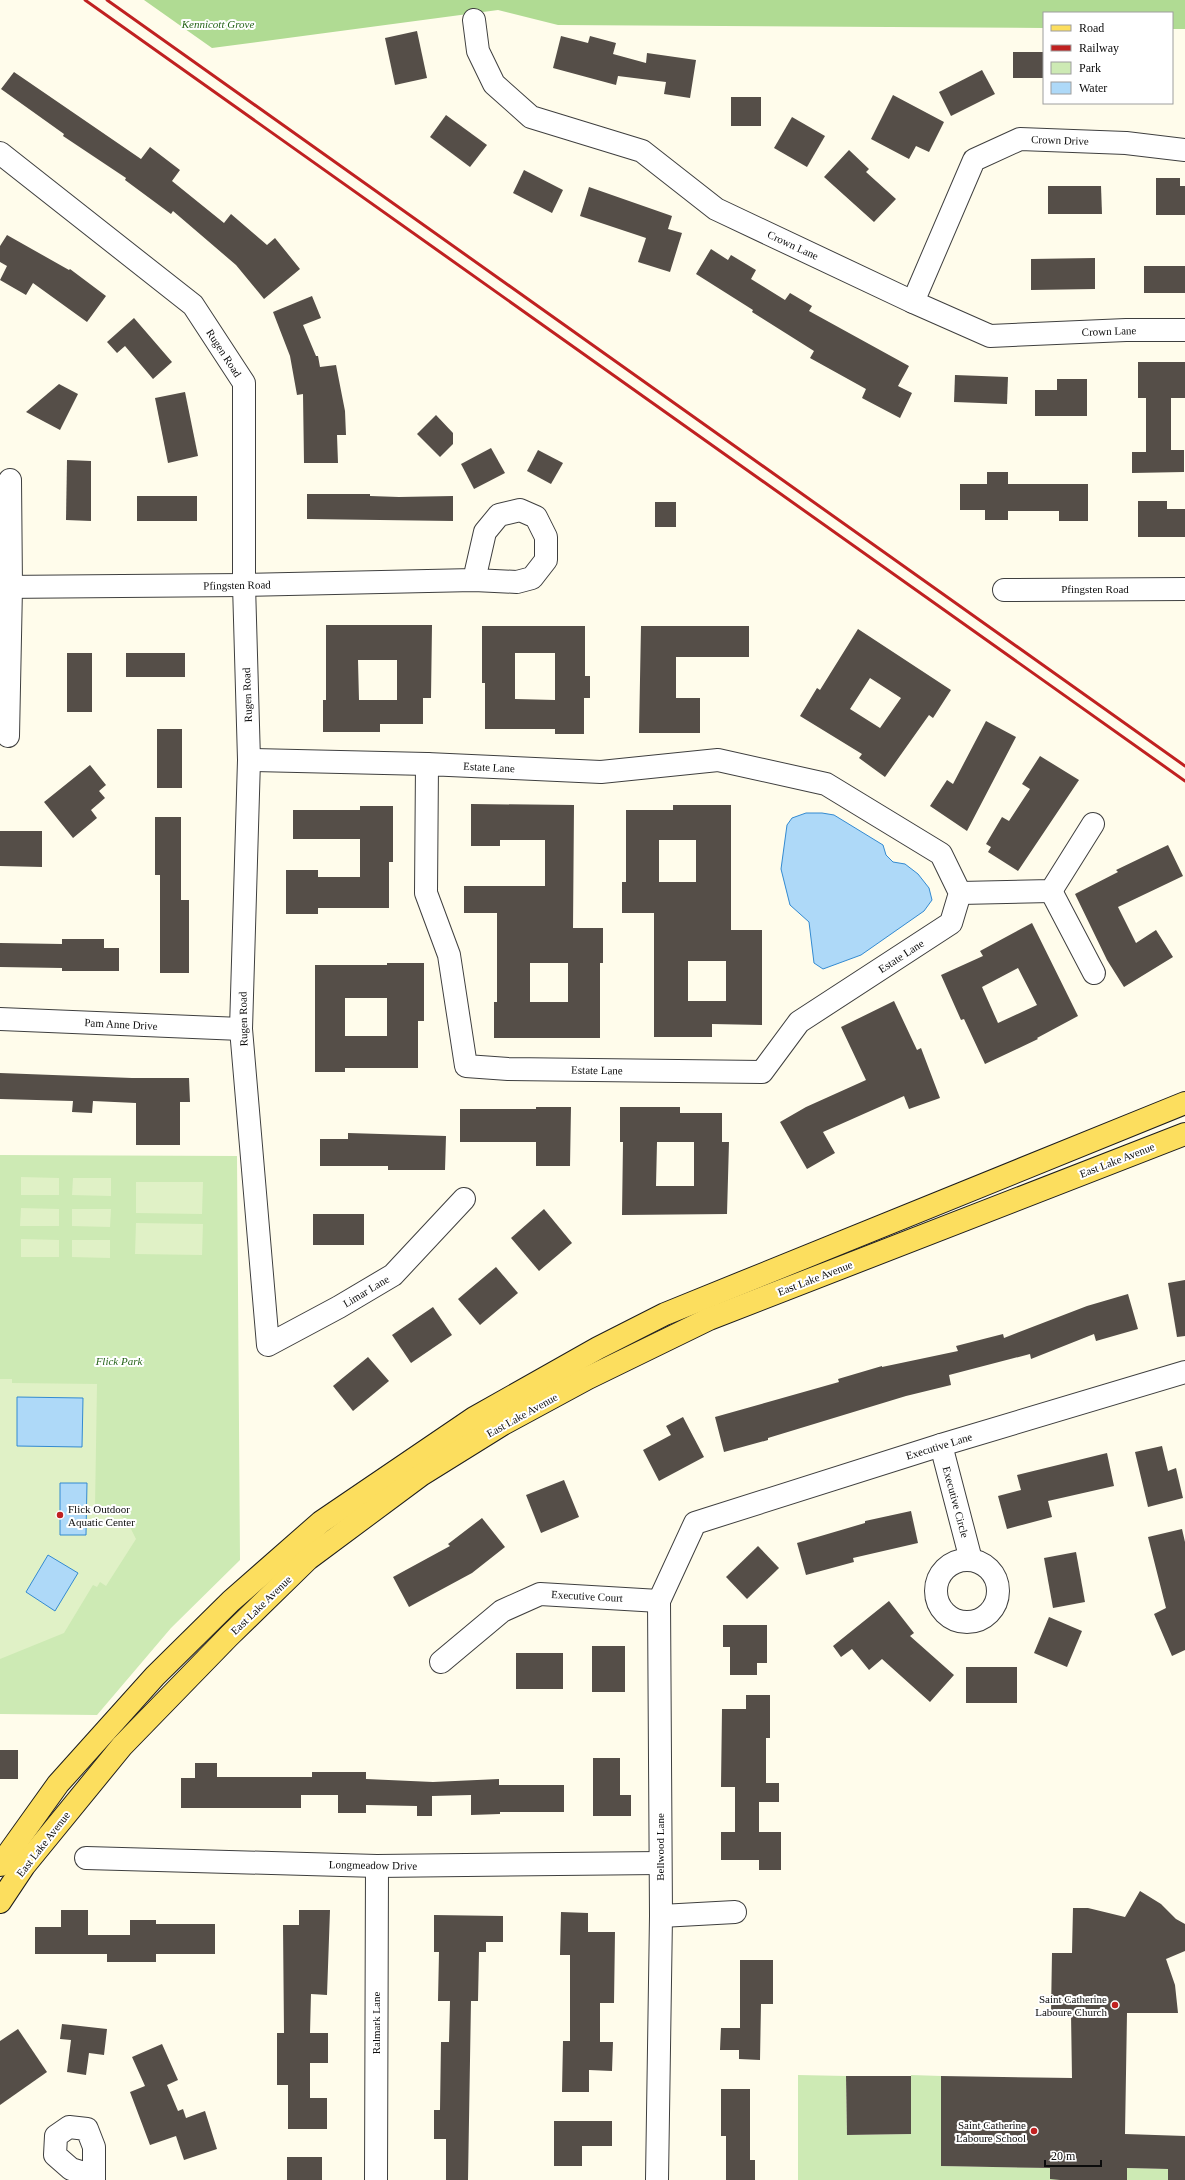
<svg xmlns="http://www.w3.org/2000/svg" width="1185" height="2180" viewBox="0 0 1185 2180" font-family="'Times New Roman',serif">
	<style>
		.green { fill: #cdeab4 }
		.forest { fill: #b0db93 }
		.pitch { fill: #e0f1c6 }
		.water { fill: #aed9f8; stroke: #338ad1 }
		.building { fill: #554e48; fill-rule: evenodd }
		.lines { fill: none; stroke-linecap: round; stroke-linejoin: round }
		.street-casing { stroke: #3f3f3f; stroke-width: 24 }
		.primary-casing { stroke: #1d1d1d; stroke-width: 24 }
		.street { stroke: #fff; stroke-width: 22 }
		.primary { stroke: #fcde5e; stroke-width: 22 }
		.rail { stroke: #c02121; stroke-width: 3 }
		.poi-dot { fill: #c02121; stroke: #fff; stroke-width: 1.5 }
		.labels { text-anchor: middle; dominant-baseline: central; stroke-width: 4; stroke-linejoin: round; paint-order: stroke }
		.park-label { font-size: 11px; font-style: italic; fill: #27651b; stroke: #fff }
		.street-label { font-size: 11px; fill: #0c0c0c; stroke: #fff }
		.poi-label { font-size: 11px; fill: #0c0c0c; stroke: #fff; text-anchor: end }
	</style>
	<rect width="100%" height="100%" fill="#fffceb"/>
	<!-- green -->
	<g class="green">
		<path d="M0,1155L237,1156L240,1560L171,1628L97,1715L0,1714Z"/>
		<path d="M798,2075L846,2076L847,2135L911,2134V2075L941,2076L942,2166L1050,2168L1060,2180H798Z"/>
		<path d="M1127,2168L1168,2169V2180H1127Z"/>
	</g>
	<!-- forest -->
	<path class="forest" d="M144,0H1185V29H1172V13H1044V28L558,25L498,10L212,48Z"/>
	<!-- pitch -->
	<g class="pitch">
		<path d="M21,1177L59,1178V1195H21Z"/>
		<path d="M73,1178H111V1196L72,1195Z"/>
		<path d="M136,1182H203L202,1214L136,1213Z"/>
		<path d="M21,1208L59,1209V1226H20Z"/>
		<path d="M72,1209H111L110,1227L72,1226Z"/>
		<path d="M136,1223L203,1224L202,1255L135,1254Z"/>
		<path d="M21,1239L59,1240V1257H21Z"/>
		<path d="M72,1240H110V1258L72,1257Z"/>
		<path d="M0,1379H12V1383L97,1384L95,1507L112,1508L127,1521L136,1539L106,1586L100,1582L97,1587L93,1585L64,1633L0,1659Z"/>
	</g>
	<!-- water -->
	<g class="water">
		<path d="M806,813H822L834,815L883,845L886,855L893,862L905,864L918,874L929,888L932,900L924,911L861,955L823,969L814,963L809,922L790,905L781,869L787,825L792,818Z"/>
		<path d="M17,1397L83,1398L82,1447L17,1446Z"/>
		<path d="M60,1483H87L86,1535H60Z"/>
		<path d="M48,1555L78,1573L55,1611L26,1592Z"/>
	</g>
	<!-- building -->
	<g class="building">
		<path d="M417,31L427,78L395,85L385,38Z"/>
		<path d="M561,36L588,43L590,36L616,43L613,54L646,63L647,53L696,60L690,98L664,94L666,82L618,76L616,85L553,68Z"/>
		<rect x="1013" y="52" width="31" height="26"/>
		<path d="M982,70L995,94L951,116L939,92Z"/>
		<path d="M14,72L141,159L150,147L180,170L172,181L224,223L231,214L267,245L275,238L300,269L264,299L236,265L173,211L171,214L125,180L126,178L63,136L64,134L1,89Z"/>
		<path d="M893,95L944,122L929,152L916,146L909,159L871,139Z"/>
		<rect x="731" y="97" width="30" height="29"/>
		<path d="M446,115L487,145L470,167L430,137Z"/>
		<path d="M792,117L825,136L807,167L774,148Z"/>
		<path d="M849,150L869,169L866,172L896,199L874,222L824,177Z"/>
		<path d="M524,170L563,190L552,213L513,193Z"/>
		<path d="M1156,178H1180V186H1185V215H1156Z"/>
		<path d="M1048,186H1101L1102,214H1048Z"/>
		<path d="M589,187L672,216L668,229L682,233L670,272L638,262L646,238L580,216Z"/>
		<path d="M7,235L69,270L70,269L106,296L87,322L33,283L26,295L0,280L7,266L0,262V246Z"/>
		<path d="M711,249L728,260L731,255L756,270L751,279L785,300L790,293L812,306L809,311L909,366L898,386L912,393L900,418L862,398L866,389L810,358L814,351L752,312L753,310L696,274Z"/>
		<path d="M1095,258V289L1031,290V259Z"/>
		<rect x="1144" y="266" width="41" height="27"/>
		<path d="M312,296L321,318L303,325L316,356H318L320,367L336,365L345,411L346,435H337L338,463H304L303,394L297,395L290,356L273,312Z"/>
		<path d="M134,318L172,362L153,379L125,346L117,353L107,342Z"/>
		<path d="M1138,362H1185V398H1171V450H1184V472L1132,473V452H1146V398H1138Z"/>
		<path d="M955,375L1008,377L1007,404L954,402Z"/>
		<path d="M1057,379H1087V416H1035V390H1057Z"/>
		<path d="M59,384L78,394L60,430L26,412Z"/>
		<path d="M185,392L198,456L168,463L155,398Z"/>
		<path d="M436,415L453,433V444L440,457L417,434Z"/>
		<path d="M491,448L505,473L474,489L461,464Z"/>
		<path d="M538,450L563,463L551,484L527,471Z"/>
		<path d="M67,460L91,461V521L66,520Z"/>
		<path d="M987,472H1008V484H1088V521H1059V511H1008V520H985V510H960V484H987Z"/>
		<path d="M307,494H370V496L399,497L453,496V521L307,519Z"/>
		<rect x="137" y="496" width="60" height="25"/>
		<path d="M1138,501H1167V509H1185V537H1138Z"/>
		<rect x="655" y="502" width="21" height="25"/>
		<path d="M326,625H432L431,698H423V724H380V732H323V700H326ZM358,660H397V700H359Z"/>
		<path d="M482,626H585V676H590V698H584V734H555V729H485V683H482ZM515,653H555V700L515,699Z"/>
		<path d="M641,626H749V657H676V698H700V733H639Z"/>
		<path d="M858,629L951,690L933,718L929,715L885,777L859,758L862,754L800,716L817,688L820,690ZM870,678L901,698L880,728L850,709Z"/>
		<rect x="67" y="653" width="25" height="59"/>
		<rect x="126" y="653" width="59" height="24"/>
		<path d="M986,721L1016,737L967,831L930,806L947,780L953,784Z"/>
		<rect x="157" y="729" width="25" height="59"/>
		<path d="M1040,756L1079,780L1018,871L988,852L991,847L986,844L1002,817L1009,821L1030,789L1022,784Z"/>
		<path d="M90,765L106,785L99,791L105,798L91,810L97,818L73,838L44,802Z"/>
		<path d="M471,804L574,805L573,928H603V963H600V1038H494V1002H497V913H464V886H545V840H500V846H471ZM530,963H568V1002H530Z"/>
		<path d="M673,805H731V930H762V1025L712,1024V1037H654V913H622V882H626V810H673ZM659,840H696V882H659ZM688,961H726V1001H688Z"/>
		<path d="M360,806H393V862H389V908H318V914H286V870H318V877H360V839H293V810H360Z"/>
		<path d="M155,817H181V900H189V973H160V875H155Z"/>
		<path d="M0,831H42V867L0,866Z"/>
		<path d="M1168,845L1183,876L1118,907L1136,943L1156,930L1173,957L1124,987L1107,960L1075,894L1118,872L1116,870Z"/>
		<path d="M1032,923L1078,1016L1037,1038L1038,1039L985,1064L964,1019L961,1020L941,975L983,956L980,951ZM1018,968L1037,1005L998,1023L982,987Z"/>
		<path d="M62,939H104V948H119V971H62V968L0,967V943L62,944Z"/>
		<path d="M387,963H424V1021H418V1068H345V1072H315V965H387ZM345,998H387V1036H345Z"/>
		<path d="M894,1001L917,1050L921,1048L940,1098L909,1109L904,1096L823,1132L835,1153L807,1169L780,1122L806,1107L866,1080L841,1027Z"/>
		<path d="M0,1073L132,1078H189L190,1102H180V1145H136V1103L93,1101L92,1113L72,1112L73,1101L0,1099Z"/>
		<path d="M536,1107H571L570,1166H536V1142H460V1109H536Z"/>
		<path d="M620,1107H680V1113H722V1142H729L727,1214L622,1215L623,1142H620ZM657,1142H694V1186H656Z"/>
		<path d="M348,1133L446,1136L445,1170H388V1166H320V1139H348Z"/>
		<path d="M544,1209L572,1243L539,1271L511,1238Z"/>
		<rect x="313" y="1214" width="51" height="31"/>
		<path d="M496,1267L518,1293L480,1325L458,1299Z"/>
		<path d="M1185,1280V1336L1177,1337L1168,1283Z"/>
		<path d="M1128,1294L1138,1329L1096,1341L1094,1334L1031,1359L1030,1354L949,1375L951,1385L906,1396L768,1438V1440L724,1452L715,1417L839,1382L838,1379L882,1366V1367L958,1351L956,1346L1003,1334L1004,1338L1087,1306Z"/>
		<path d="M433,1307L452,1335L411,1363L392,1335Z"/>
		<path d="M368,1357L389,1381L353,1411L333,1386Z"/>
		<path d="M683,1417L704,1457L659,1481L643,1450L671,1435L666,1426Z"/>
		<path d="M1162,1446L1168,1471L1176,1468L1183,1498L1148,1507L1135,1452Z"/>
		<path d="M1107,1453L1114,1486L1048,1501L1052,1517L1007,1529L998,1496L1021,1490L1017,1475Z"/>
		<path d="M564,1480L579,1517L541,1533L526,1495Z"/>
		<path d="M911,1511L918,1543L853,1558L854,1562L806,1575L797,1543L865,1523V1521Z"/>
		<path d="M482,1518L505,1547L472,1573L409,1607L393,1577L450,1546L448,1544Z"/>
		<path d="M1182,1529L1185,1542V1650L1172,1656L1154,1614L1166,1608L1148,1537Z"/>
		<path d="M758,1546L779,1568L747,1599L726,1577Z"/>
		<path d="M1076,1552L1085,1602L1053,1608L1044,1558Z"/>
		<path d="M889,1601L914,1633L910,1636L954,1675L930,1702L882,1659L869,1670L852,1649L841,1657L833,1646Z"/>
		<path d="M1049,1617L1082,1631L1067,1667L1034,1653Z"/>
		<path d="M723,1625H767V1663H757V1675H730V1647H723Z"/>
		<rect x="592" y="1646" width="33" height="46"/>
		<rect x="516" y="1653" width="47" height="36"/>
		<rect x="966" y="1667" width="51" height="36"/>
		<path d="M746,1695H770V1738H766V1783H779V1802H759V1832H781V1870H759V1860H721V1832H735V1787H721L722,1709H746Z"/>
		<rect x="0" y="1750" width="18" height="29"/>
		<path d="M593,1758H620V1795H631V1816H593Z"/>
		<path d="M195,1763H217V1777H312V1772H366V1779L433,1782L499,1779V1785H564V1812H500V1814L471,1815V1795L432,1796V1816H417V1806L366,1805V1813H338V1795H301V1808H181V1778H195Z"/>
		<path d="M1140,1891L1161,1904L1176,1919L1185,1924V1951L1166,1959L1175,1985L1178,2013H1127L1125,2134L1185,2136V2180H1168V2169L1127,2168V2180H1060L1050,2179V2168L941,2166V2076L1072,2078L1071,2013H1051L1052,1953H1072L1073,1908H1088L1125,1917Z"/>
		<path d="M61,1910H88V1935H130V1920H156V1924H215V1954H156V1962H107V1954H35V1927H61Z"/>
		<path d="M299,1910H330L327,1995L311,1994L310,2033H328V2063H310V2098H327V2129H288V2085H277V2033H284L283,1925H299Z"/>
		<path d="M561,1912L588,1913V1932H615L614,2003H600V2042H613L612,2071L589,2070V2092H562L563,2041H570V1955H560Z"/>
		<path d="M434,1915L503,1916V1942H486V1952H479L478,2001H471L468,2180H446V2139H434V2110H440L441,2042H449L450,2001H438L439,1952H434Z"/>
		<path d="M740,1960H773V2004H761L760,2060L739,2059V2050H720L721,2028H740Z"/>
		<path d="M62,2024L107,2029L104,2055L89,2053L86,2075L67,2072L71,2040L60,2039Z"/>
		<path d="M18,2029L47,2072L0,2105V2041Z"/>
		<path d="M162,2044L178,2080L167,2085L178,2111L183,2109L186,2118L205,2111L217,2149L184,2160L176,2136L150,2145L130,2092L145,2086L132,2057Z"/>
		<path d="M846,2076H911V2134L847,2135Z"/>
		<path d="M721,2089H750V2160H755V2180H726V2136H721Z"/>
		<path d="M554,2121H612V2146H582V2166H554Z"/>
		<rect x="287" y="2157" width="35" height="23"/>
	</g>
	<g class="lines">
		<!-- street casing -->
		<g class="street-casing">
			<g id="street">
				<path d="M474,20L478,51L494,84L531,117L642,151L716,209L913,302L990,336L1126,330H1185"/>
				<path d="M0,153L193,305L244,383V585L249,760L241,1029L268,1345L339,1307L393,1275L464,1199"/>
				<path d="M913,302L974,160L1020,139L1126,143L1185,150"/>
				<path d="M0,587L244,585L474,580L517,582L532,578L546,560V537L536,517L520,510L499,515L485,532L474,580"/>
				<path d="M1004,590L1185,589"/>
				<path d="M8,736L11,587L10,480"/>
				<path d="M249,760L427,764"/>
				<path d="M718,760L826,784L941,854L960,893L951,923L799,1022L762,1072L508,1069L466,1066L449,955L426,893L427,764L601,772Z"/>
				<path d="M1051,891L1094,973"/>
				<path d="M960,893L1051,891L1093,824"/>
				<path d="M0,1019L241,1029"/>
				<path d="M941,1445L971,1560"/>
				<circle cx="967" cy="1591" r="31"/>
				<path d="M441,1662L502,1611L540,1594L659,1601"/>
				<path d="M86,1858L377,1866L660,1863"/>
				<path d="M661,1916L735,1912"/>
				<path d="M94,2180V2147L87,2129L69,2127L56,2136L55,2155L71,2169L94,2176"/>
				<path d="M376,2180L377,1866"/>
				<path d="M657,2180L661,1916L659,1601L695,1523L941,1445L1185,1372"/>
			</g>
		</g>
		<!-- primary casing -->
		<g class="primary-casing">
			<g id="primary">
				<path d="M0,1865L58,1784L155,1676L231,1601L321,1522L474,1418L598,1348L665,1314L1185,1103"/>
				<path d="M0,1902L24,1866L122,1746L229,1636L308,1559L421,1475L503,1424L588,1378L709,1319L1185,1134"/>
			</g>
		</g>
		<!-- street -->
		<use href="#street" class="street"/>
		<!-- primary -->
		<use href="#primary" class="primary"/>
		<!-- rail -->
		<g class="rail">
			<path d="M85,0L1185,781"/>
			<path d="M107,0L1185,766"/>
		</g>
	</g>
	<!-- markers -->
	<g class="poi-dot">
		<circle cx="60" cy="1515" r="4"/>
		<circle cx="1115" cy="2005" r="4"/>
		<circle cx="1034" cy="2131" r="4"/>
	</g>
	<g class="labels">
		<!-- park labels -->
		<g class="park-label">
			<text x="218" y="24">Kennicott Grove</text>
			<text x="119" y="1361">Flick Park</text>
		</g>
		<!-- street labels -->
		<g class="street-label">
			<text transform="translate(1060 140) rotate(2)">Crown Drive</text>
			<text transform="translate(793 245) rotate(25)">Crown Lane</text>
			<text transform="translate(1109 331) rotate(-2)">Crown Lane</text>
			<text transform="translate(224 353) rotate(57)">Rugen Road</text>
			<text transform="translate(237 585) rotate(-1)">Pfingsten Road</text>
			<text x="1095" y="589">Pfingsten Road</text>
			<text transform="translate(247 695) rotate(-92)">Rugen Road</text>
			<text transform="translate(489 767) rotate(3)">Estate Lane</text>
			<text transform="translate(901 956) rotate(-33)">Estate Lane</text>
			<text transform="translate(243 1019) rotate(-91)">Rugen Road</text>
			<text transform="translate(121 1024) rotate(3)">Pam Anne Drive</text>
			<text transform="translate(597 1070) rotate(1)">Estate Lane</text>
			<text transform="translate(1117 1160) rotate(-21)">East Lake Avenue</text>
			<text transform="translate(815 1278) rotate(-21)">East Lake Avenue</text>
			<text transform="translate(366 1291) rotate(-31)">Limar Lane</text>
			<text transform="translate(522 1415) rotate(-29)">East Lake Avenue</text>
			<text transform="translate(939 1446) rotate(-17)">Executive Lane</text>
			<text transform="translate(956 1502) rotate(75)">Executive Circle</text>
			<text transform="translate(587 1596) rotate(3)">Executive Court</text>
			<text transform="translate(261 1605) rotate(-44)">East Lake Avenue</text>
			<text transform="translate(43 1844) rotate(-52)">East Lake Avenue</text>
			<text transform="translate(660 1847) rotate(-90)">Bellwood Lane</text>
			<text transform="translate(373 1865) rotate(1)">Longmeadow Drive</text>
			<text transform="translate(376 2023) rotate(-90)">Ralmark Lane</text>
		</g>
		<!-- poi labels -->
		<g class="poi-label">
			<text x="68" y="1509" text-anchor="start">Flick Outdoor<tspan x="68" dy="13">Aquatic Center</tspan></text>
			<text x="1107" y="1999">Saint Catherine<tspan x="1107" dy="13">Laboure Church</tspan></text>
			<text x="1026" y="2125">Saint Catherine<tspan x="1026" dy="13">Laboure School</tspan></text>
		</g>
	</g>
	<!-- legend -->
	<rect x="1043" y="12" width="130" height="92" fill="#ffffff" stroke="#9e9e9e"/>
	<rect x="1051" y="25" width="20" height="6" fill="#fcde5e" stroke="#9e9e9e"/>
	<text x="1079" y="32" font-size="12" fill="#0c0c0c">Road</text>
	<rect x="1051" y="45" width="20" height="6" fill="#c02121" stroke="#9e9e9e"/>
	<text x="1079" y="52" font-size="12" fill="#0c0c0c">Railway</text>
	<rect x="1051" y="62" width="20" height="12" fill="#cdeab4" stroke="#9e9e9e"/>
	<text x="1079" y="72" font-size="12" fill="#0c0c0c">Park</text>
	<rect x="1051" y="82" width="20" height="12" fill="#aed9f8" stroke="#9e9e9e"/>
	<text x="1079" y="92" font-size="12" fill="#0c0c0c">Water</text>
	<!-- scale -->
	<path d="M1045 2160v6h56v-6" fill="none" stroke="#0c0c0c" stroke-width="2"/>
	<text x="1051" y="2160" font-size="12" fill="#0c0c0c" stroke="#ffffff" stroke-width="3" paint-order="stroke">20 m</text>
</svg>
